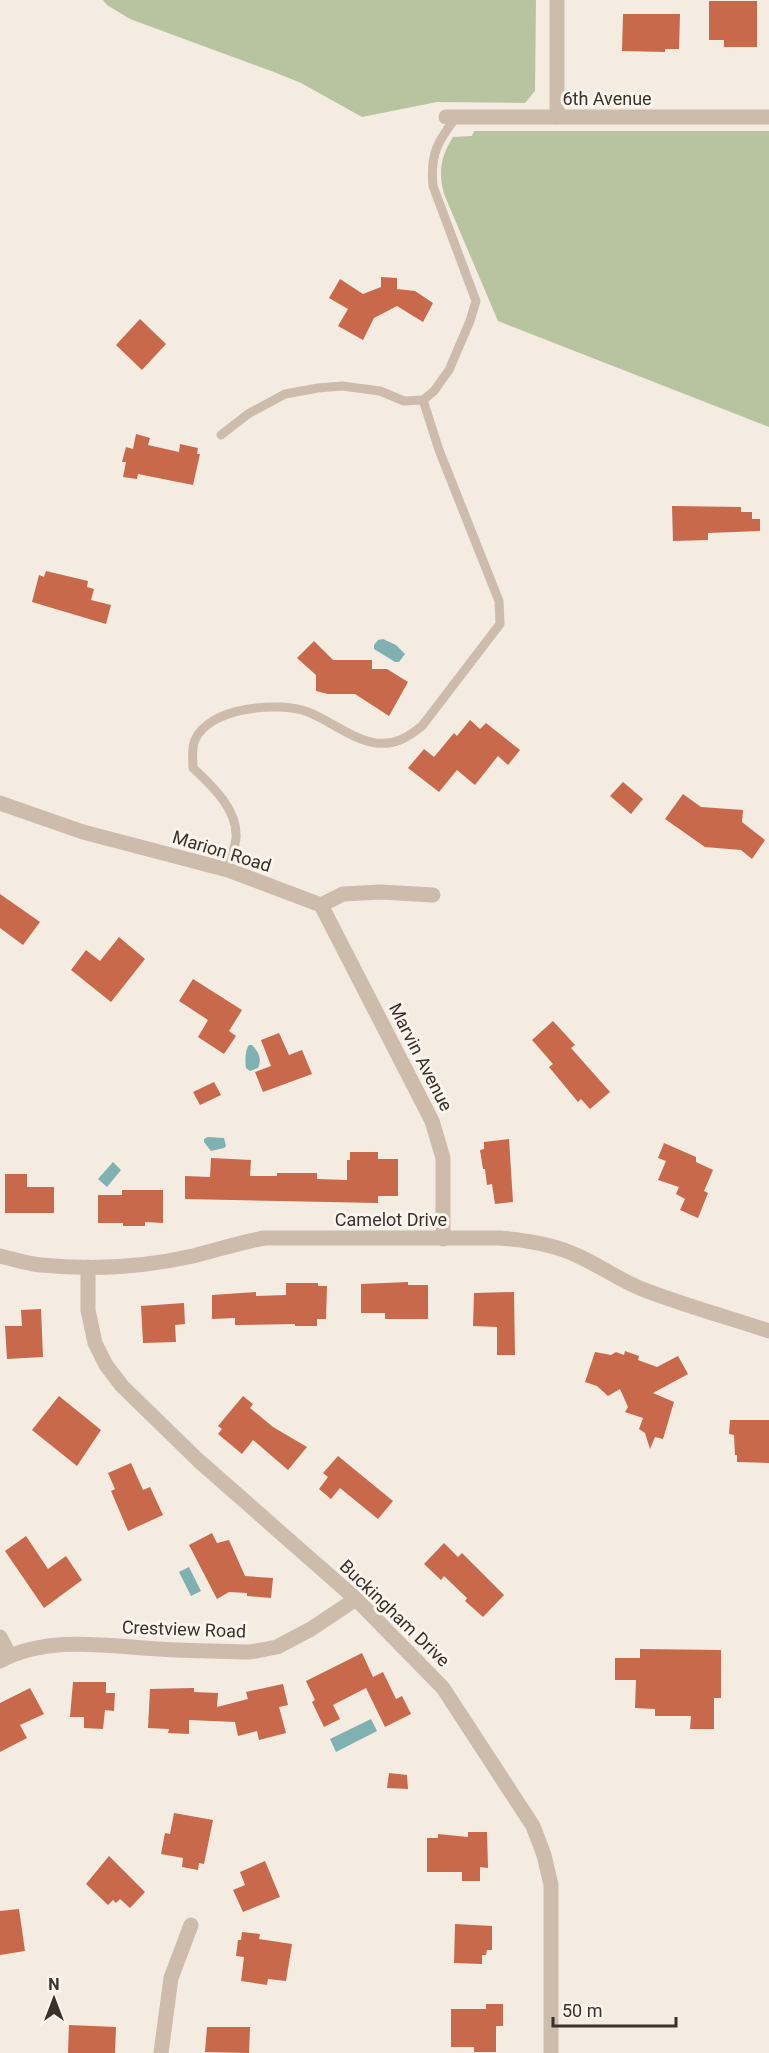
<svg xmlns="http://www.w3.org/2000/svg" width="769" height="2053" viewBox="0 0 769 2053" font-family="Roboto,sans-serif">
	<style>
		.green { fill: #b8c4a0 }
		.water { fill: #7fb0b2 }
		.building { fill: #c8694b }
		.lines { fill: none; stroke-linecap: round; stroke-linejoin: round }
		.service { stroke: #cdbbac; stroke-width: 9 }
		.minor { stroke: #cdbbac; stroke-width: 15 }
		.labels { text-anchor: middle; dominant-baseline: central; stroke-width: 6; stroke-linejoin: round; paint-order: stroke }
		.street-label { font-size: 18px; fill: #3b302b; stroke: #fbf5ee }
	</style>
	<rect width="100%" height="100%" fill="#f4ebe1"/>
	<!-- green -->
	<g class="green">
		<path d="M103,0H536L535,91L525,103L437,102L362,117L301,83L274,72L130,19L107,5Z"/>
		<path d="M474,131H769V427L498,321L444,194C438,171 441,156 453,137L472,136Z"/>
	</g>
	<!-- water -->
	<g class="water">
		<path d="M383,639L396,645L405,654L399,662H395L374,649V645L378,640Z"/>
		<path d="M249,1045H252C259,1052 262,1059 258,1068L250,1071L246,1068C245,1062 245,1050 249,1045Z"/>
		<path d="M208,1137L224,1138L226,1146L224,1148L211,1151L204,1142V1139Z"/>
		<path d="M113,1162L121,1170L107,1187L98,1179Z"/>
		<path d="M189,1567L201,1591L191,1596L179,1572Z"/>
		<path d="M371,1719L377,1731L336,1752L330,1739Z"/>
	</g>
	<!-- building -->
	<g class="building">
		<path d="M709,1H757V47H724V40H709Z"/>
		<path d="M623,14H680L679,49H665V52L622,51Z"/>
		<path d="M381,277L397,278V289L415,291L433,303L423,322L397,306L374,318L363,340L338,326L348,309L329,298L340,279L363,294L381,287Z"/>
		<path d="M140,319L166,344L142,370L116,345Z"/>
		<path d="M136,434L150,438L148,445L179,452L180,444L198,448L197,454H200L193,485L138,474L137,479L123,477L126,462H122L126,447L133,449Z"/>
		<path d="M672,506L741,507V512H752V519H760V531L708,533V540L673,541Z"/>
		<path d="M46,571L88,581L87,587L94,589L91,600L111,605L106,624L32,602L39,575L44,577Z"/>
		<path d="M314,641L333,660H372V669H387L408,682L389,716L355,694H328L316,691V675L297,658Z"/>
		<path d="M470,720L480,729L486,723L520,750L508,765L498,756L475,785L457,770L439,792L408,768L424,749L434,757L454,733L457,736Z"/>
		<path d="M623,782L643,799L631,814L610,796Z"/>
		<path d="M683,794L701,807L743,810L742,822L765,840L752,859L741,850L705,847L665,819Z"/>
		<path d="M0,894L40,922L23,945L0,928Z"/>
		<path d="M119,937L145,959L111,1002L71,970L86,950L100,961Z"/>
		<path d="M193,979L242,1010L229,1031L236,1036L224,1054L198,1037L208,1020L179,1001Z"/>
		<path d="M553,1021L575,1045L571,1048L610,1092L590,1109L581,1099L578,1102L549,1067L553,1064L532,1040Z"/>
		<path d="M279,1033L289,1055L302,1050L312,1074L263,1092L255,1072L271,1066L261,1040Z"/>
		<path d="M214,1082L221,1095L200,1105L193,1092Z"/>
		<path d="M509,1139L513,1202L495,1204L492,1184L487,1185L485,1169H483L480,1150L484,1149V1142Z"/>
		<path d="M664,1143L696,1157V1162L713,1170L704,1191L708,1193L698,1218L680,1210L685,1199L676,1194L679,1187L658,1180L666,1161L658,1158Z"/>
		<path d="M350,1152H378V1159H398V1196H378V1203L185,1199V1176L210,1177L211,1158L251,1160L250,1176H277V1173H317V1179L347,1180V1160H350Z"/>
		<path d="M5,1174H27V1187H54V1213H5Z"/>
		<path d="M122,1190H163V1223L145,1222V1226H123V1223H98V1195H122Z"/>
		<path d="M408,1282V1285H428V1319H385V1313H361V1284Z"/>
		<path d="M286,1283H318V1286H327L326,1319H317V1326H295V1324L235,1325V1318L212,1319V1295L256,1292V1296L286,1295Z"/>
		<path d="M514,1292L515,1355H497V1327L473,1326L474,1293Z"/>
		<path d="M184,1303L185,1324L175,1325L176,1342L143,1343L141,1306Z"/>
		<path d="M41,1309L43,1357L7,1359L5,1326H22L21,1310Z"/>
		<path d="M625,1351L639,1356L638,1360L657,1367L678,1356L688,1374L653,1393L674,1402L663,1439L655,1437L650,1449L645,1433L639,1429L643,1418L625,1412L628,1407L620,1389L608,1396L597,1386L585,1382L595,1352L611,1355L616,1352L624,1355Z"/>
		<path d="M59,1396L101,1430L77,1466L32,1430Z"/>
		<path d="M243,1396L253,1404L250,1408L273,1427L307,1447L288,1470L253,1440L242,1454L218,1434L222,1429L218,1426Z"/>
		<path d="M730,1420H769V1463L737,1462V1455H735L734,1435L729,1434Z"/>
		<path d="M338,1456L393,1501L378,1519L340,1488L331,1499L319,1489L328,1477L323,1473Z"/>
		<path d="M131,1463L143,1490L150,1487L163,1515L128,1531L111,1491L115,1489L108,1473Z"/>
		<path d="M212,1533L217,1543L229,1540L245,1576L273,1578L271,1598L247,1596V1593L229,1592L217,1599L189,1545Z"/>
		<path d="M26,1536L48,1569L66,1556L82,1580L44,1608L5,1551Z"/>
		<path d="M444,1543L458,1557L462,1553L504,1595L483,1617L465,1601L467,1598L444,1576L441,1580L424,1564Z"/>
		<path d="M640,1649L721,1650V1698H714V1729H690L691,1716H655V1709L635,1708L636,1680H615V1658H640Z"/>
		<path d="M362,1653L373,1677L383,1672L396,1699L402,1696L411,1714L385,1727L366,1688L333,1705L340,1719L324,1727L312,1702L315,1700L306,1681Z"/>
		<path d="M73,1682H106V1693H115L114,1711L105,1710L103,1729L84,1728V1717H70Z"/>
		<path d="M283,1684L288,1705L279,1707L286,1733L259,1740L257,1731L238,1736L235,1722L189,1720V1734L168,1733L169,1729L148,1728L150,1689L194,1688V1692L218,1693L217,1707L248,1699L246,1692Z"/>
		<path d="M30,1688L44,1714L20,1725L27,1738L0,1752V1703Z"/>
		<path d="M389,1773L407,1775L408,1789L387,1788Z"/>
		<path d="M174,1813L213,1820L204,1864L199,1863L198,1870L182,1867L183,1858L161,1854L165,1833L170,1834Z"/>
		<path d="M468,1832H487L488,1868L480,1867V1881H462V1872H427V1838H438V1834L468,1837Z"/>
		<path d="M109,1856L145,1892L130,1908L120,1899L116,1903L113,1900L108,1905L86,1884Z"/>
		<path d="M265,1861L280,1897L243,1912L233,1890L245,1885L240,1872Z"/>
		<path d="M19,1909L25,1951L0,1955V1911Z"/>
		<path d="M455,1924L492,1926V1950H487L486,1955H482V1964L454,1963Z"/>
		<path d="M242,1932L260,1934L259,1939L292,1944L286,1981L268,1979L267,1985L241,1981L244,1957L236,1956L238,1940H241Z"/>
		<path d="M486,2004H503V2026H496V2052H474V2047H451V2009H486Z"/>
		<path d="M69,2025L116,2027L115,2053H68Z"/>
		<path d="M207,2027H250L249,2053L205,2052Z"/>
	</g>
	<g class="lines">
		<!-- service -->
		<g class="service">
			<path d="M221,435L248,414L285,394L318,388L342,386L380,391L404,401L423,400L434,391L449,370L470,321L476,301L433,186C430,153 438,141 457,116"/>
			<path d="M228,870C230,860 235,848 236,838C238,809 212,786 193,768C193,759 191,749 195,740C209,707 278,701 308,712C331,721 351,739 376,743C395,745 407,738 422,726L500,624L499,601L439,450L423,400"/>
		</g>
		<!-- minor -->
		<g class="minor">
			<path d="M557,0V117"/>
			<path d="M446,117H769"/>
			<path d="M0,803L83,832L228,870L321,905L343,894L381,892L433,895"/>
			<path d="M321,905L432,1121L443,1158V1239"/>
			<path d="M0,1256C13,1259 27,1264 41,1265C91,1270 144,1267 193,1256C217,1250 241,1242 265,1238H500C526,1240 553,1244 576,1255C599,1265 619,1280 642,1289C683,1305 727,1317 769,1331"/>
			<path d="M88,1267V1310L95,1343L106,1365L122,1386L199,1461L356,1599L443,1688L533,1826L544,1855L551,1885V2053"/>
			<path d="M0,1637L10,1656"/>
			<path d="M0,1661C47,1635 107,1646 158,1649C189,1651 219,1651 250,1652L277,1647L311,1629L356,1599"/>
			<path d="M161,2053L171,1978L191,1925"/>
		</g>
	</g>
	<g class="labels">
		<!-- street labels -->
		<g class="street-label">
			<text x="607" y="98">6th Avenue</text>
			<text transform="translate(222 851) rotate(17)">Marion Road</text>
			<text transform="translate(421 1057) rotate(63)">Marvin Avenue</text>
			<text x="391" y="1219">Camelot Drive</text>
			<text transform="translate(395 1613) rotate(44)">Buckingham Drive</text>
			<text transform="translate(184 1629) rotate(2)">Crestview Road</text>
		</g>
	</g>
	<!-- north arrow -->
	<g transform="translate(54 1999)" stroke="#fbf5ee" stroke-width="4.5" paint-order="stroke">
	<path d="M0-4.5L10 22L0 15L-10 22Z" fill="#3b302b"/>
	<text y="-9" font-size="16" font-weight="bold" text-anchor="middle" fill="#3b302b">N</text>
	</g>
	<!-- scale -->
	<path d="M553 2017v9h123v-9" fill="none" stroke="#3b302b" stroke-width="3"/>
	<text x="562" y="2017" font-size="18" fill="#3b302b" stroke="#fbf5ee" stroke-width="4.5" paint-order="stroke">50 m</text>
</svg>
